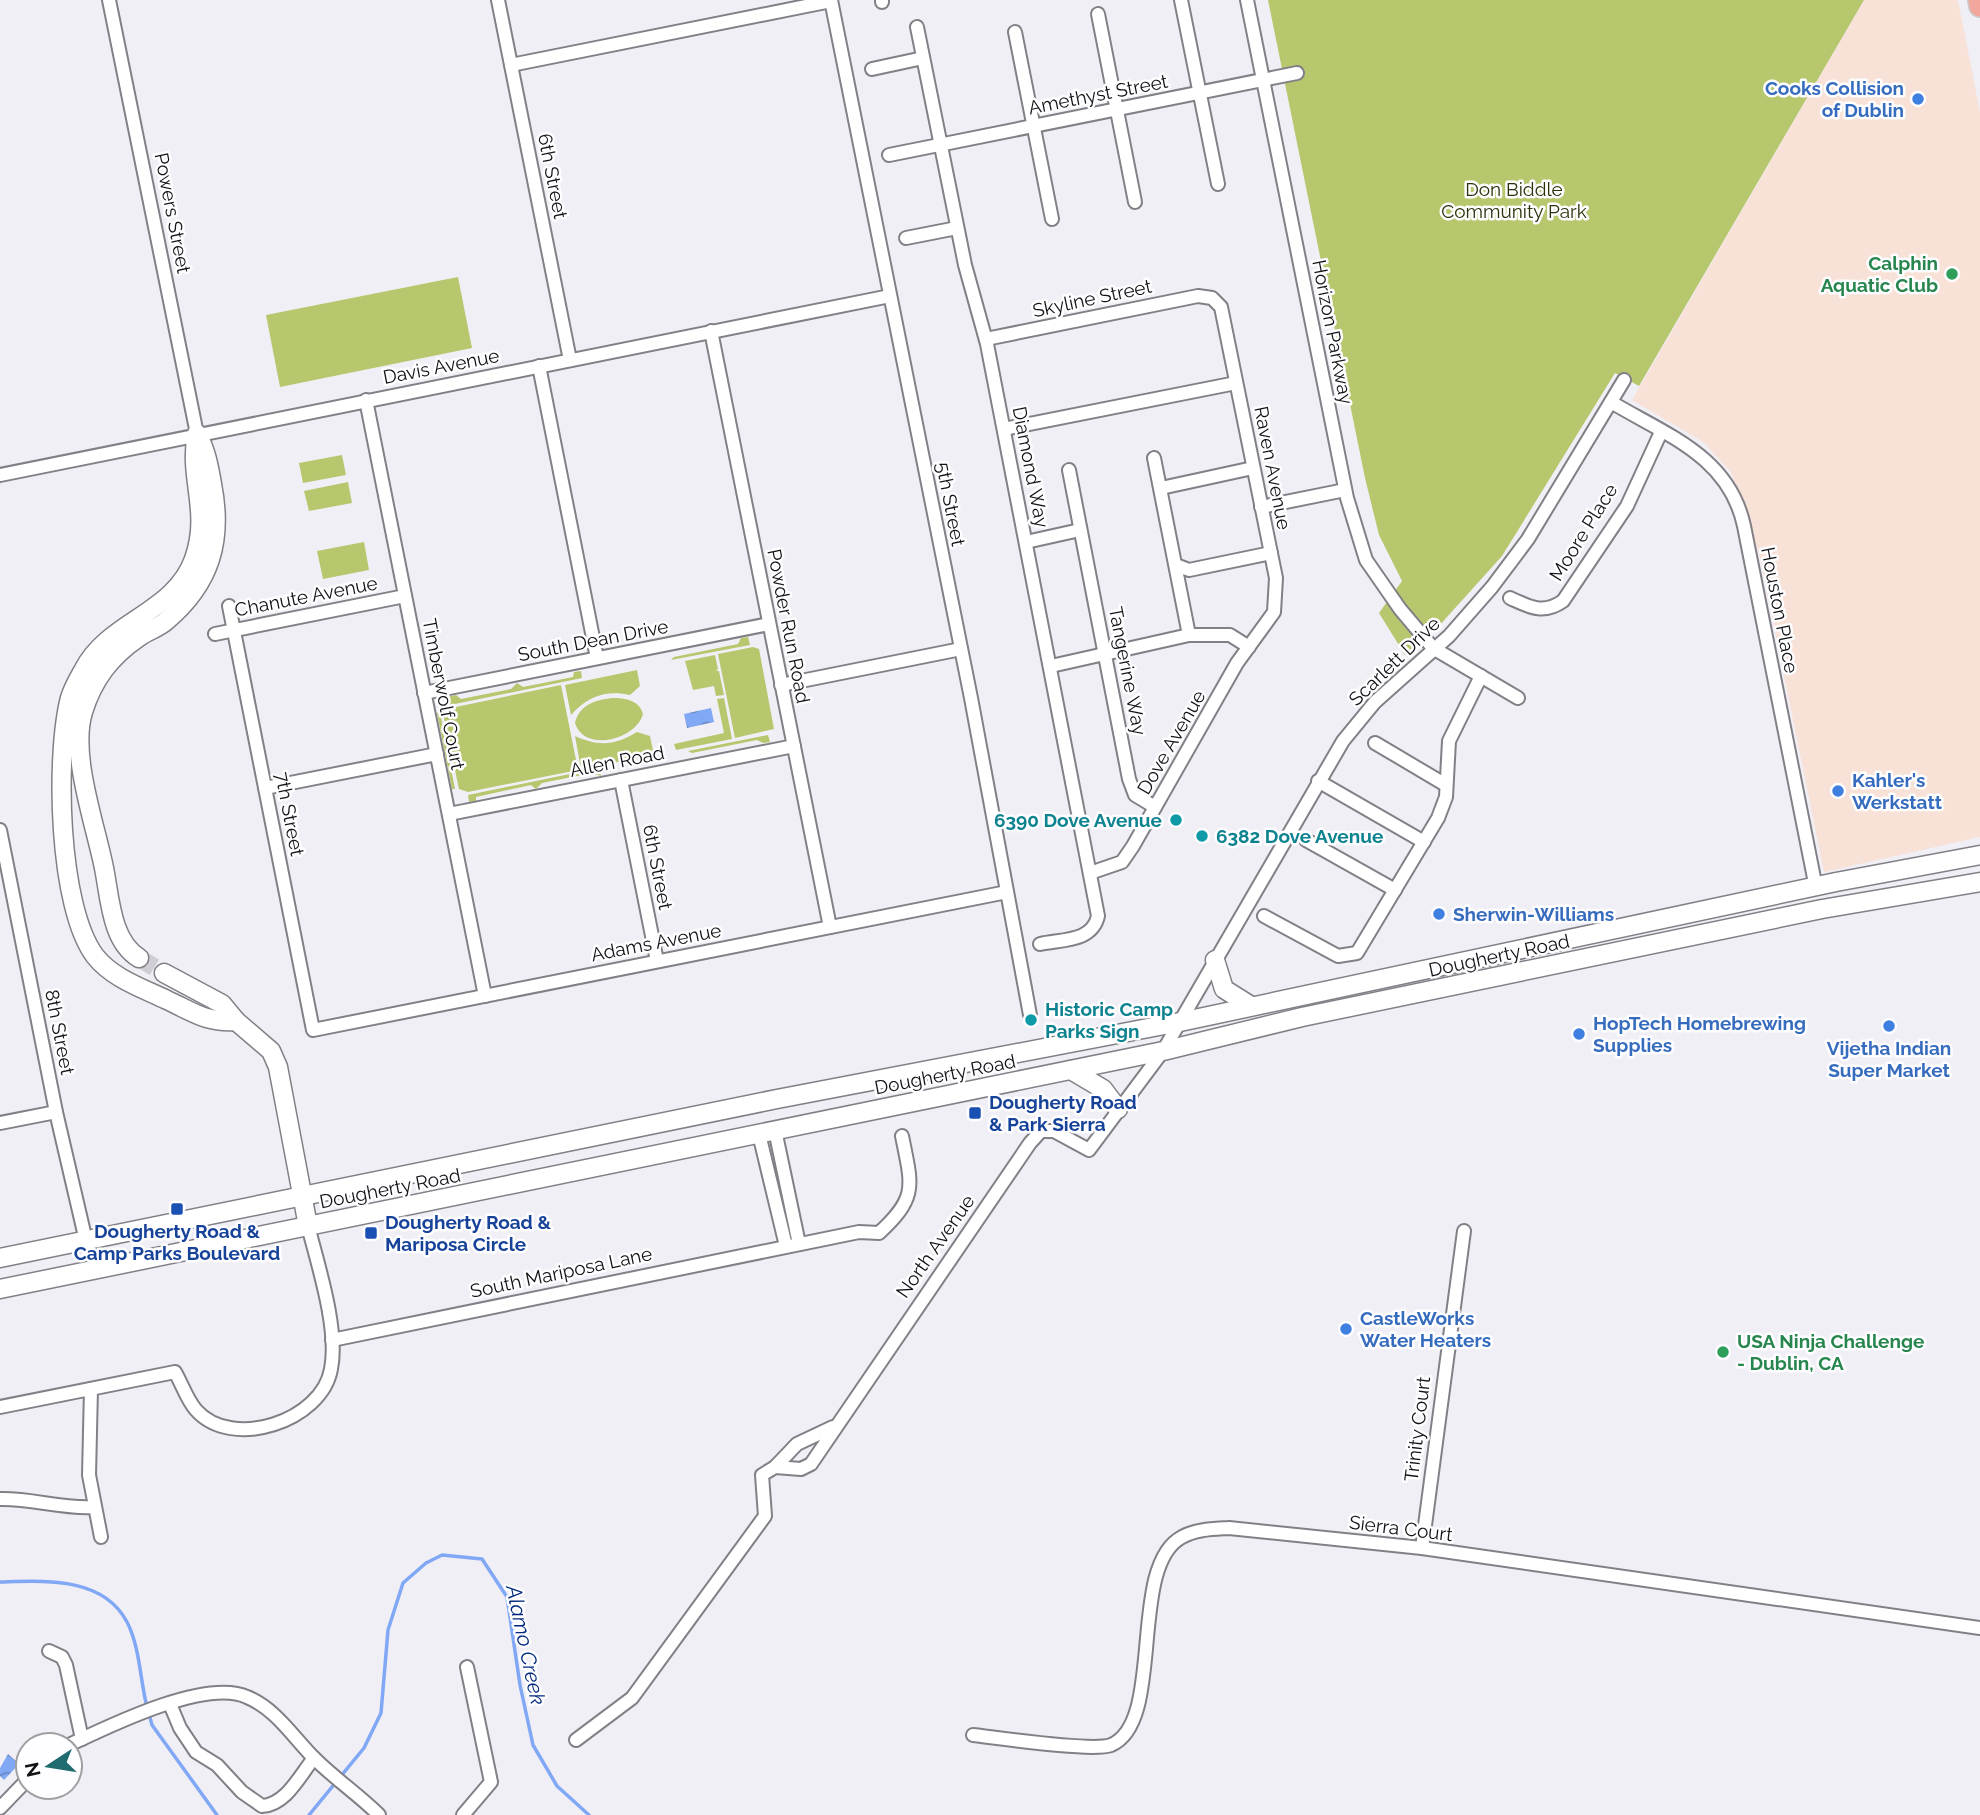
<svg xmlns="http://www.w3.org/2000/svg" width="1980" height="1815" viewBox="0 0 1980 1815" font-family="Raleway,sans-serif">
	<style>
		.commercial { fill: #f8e1d6 }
		.green { fill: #b6c76d }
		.water { fill: url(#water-waves) }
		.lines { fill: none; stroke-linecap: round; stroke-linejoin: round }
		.stream { stroke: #80a8f4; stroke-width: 3.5 }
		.secondary-tunnel { stroke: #d0ced4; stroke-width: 18; stroke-dasharray: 18 9; stroke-linecap: butt }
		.street-casing { stroke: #828086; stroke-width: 16 }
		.secondary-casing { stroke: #828086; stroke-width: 21 }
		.primary-casing { stroke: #cbcbcb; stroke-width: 24 }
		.street { stroke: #fff; stroke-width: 12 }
		.secondary { stroke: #fff; stroke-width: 18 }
		.primary { stroke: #f2a79c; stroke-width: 21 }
		.shop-dot { fill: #3f7fe0; stroke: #fefdff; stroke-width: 2.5 }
		.leisure-dot { fill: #2e9e5b; stroke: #fefdff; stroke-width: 2.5 }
		.culture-dot { fill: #0f9aa8; stroke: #fefdff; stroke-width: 2.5 }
		.transit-dot { fill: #1a4fb4; stroke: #fefdff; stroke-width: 2.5 }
		.labels { text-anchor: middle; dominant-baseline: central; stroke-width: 5; stroke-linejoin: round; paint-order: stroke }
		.shop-label { font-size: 19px; font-weight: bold; fill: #366cbe; stroke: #fefdff; text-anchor: start }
		.street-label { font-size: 19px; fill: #121113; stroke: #fefdff }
		.park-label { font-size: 19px; fill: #2b320a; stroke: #fefdff }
		.leisure-label { font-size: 19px; font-weight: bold; fill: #27864d; stroke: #fefdff; text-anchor: end }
		.culture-label { font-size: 19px; font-weight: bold; fill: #0d838f; stroke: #fefdff; text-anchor: start }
		.transit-label { font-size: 19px; font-weight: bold; fill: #164399; stroke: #fefdff; text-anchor: start }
		.water-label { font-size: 21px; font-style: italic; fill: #01287c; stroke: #fefdff }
	</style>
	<defs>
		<pattern id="water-waves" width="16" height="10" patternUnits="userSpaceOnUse" patternTransform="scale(1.75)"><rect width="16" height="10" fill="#80a8f4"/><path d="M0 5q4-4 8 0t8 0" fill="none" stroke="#6787c4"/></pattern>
	</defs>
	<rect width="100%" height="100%" fill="#f1eff6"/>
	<!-- commercial -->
	<path class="commercial" d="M1864,0H1958L1980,112V837L1824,872L1759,553L1731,472L1703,442L1632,400Z"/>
	<!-- green -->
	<g class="green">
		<path d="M1268,0H1864L1639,386L1615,373L1502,556L1438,627L1405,655L1379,613L1402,581L1379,535L1365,478Z"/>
		<path d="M458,277L472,348L280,387L266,315Z"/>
		<path d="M342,455L346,475L303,483L299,463Z"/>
		<path d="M348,482L352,503L309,511L304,491Z"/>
		<path d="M364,542L369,570L323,579L317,551Z"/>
		<path d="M748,637L750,645L671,660L674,657L738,644L741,638Z"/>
		<path d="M753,647L759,649L774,729L735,738L718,654Z"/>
		<path d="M715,655L718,669L716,671H719L724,695L716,696L714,686L693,690L685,661Z"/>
		<path d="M637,670L640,686L630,695C606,690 588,696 571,715L565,685Z"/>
		<path d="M581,671L582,678L450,705L447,697L456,695L461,699L511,689L517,683L523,687L573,677L574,672Z"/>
		<path d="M561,685L578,770L468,792L459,789L444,718L446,709Z"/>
		<path d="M612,698C625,698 639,700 643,714C636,740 584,753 575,723C579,705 595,700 612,698Z"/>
		<path d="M724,698L732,739L676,750L674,744L724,733L717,699Z"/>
		<path d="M440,712L455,789H452L437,713Z"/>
		<path d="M637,732L650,736L654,755L581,769L575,736C599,747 616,745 637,732Z"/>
		<path d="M768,735L770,742L763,743L757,740L692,753L688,751Z"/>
		<path d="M599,768L601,776L592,773L542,783L536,789L531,785L476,797V801L469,802L468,795Z"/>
	</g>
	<!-- water -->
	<g class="water">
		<path d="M711,708L714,722L687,728L684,714Z"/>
		<path d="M8,1754L19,1764L4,1780L0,1776V1768Z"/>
	</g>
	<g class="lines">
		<!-- stream -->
		<g class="stream">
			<path d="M0,1582C44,1581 103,1576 127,1622C140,1647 140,1680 147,1707"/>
			<path d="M149,1714L152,1725L217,1815"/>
			<path d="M309,1815L364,1748L381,1713L388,1630L403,1583L426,1563L442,1555L482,1559L507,1597L520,1685L533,1745L557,1786L589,1815"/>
		</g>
		<!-- secondary-tunnel -->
		<path class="secondary-tunnel" d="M139,958L164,973"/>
		<!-- street casing -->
		<g class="street-casing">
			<g id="street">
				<path d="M109,0L197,434"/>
				<path d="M498,0L570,360"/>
				<path d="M831,0L971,698L1030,1015"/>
				<path d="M882,0V2"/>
				<path d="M1181,0L1218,184"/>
				<path d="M1247,0L1347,498L1366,560L1400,609L1433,648L1518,698"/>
				<path d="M1098,14L1135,202"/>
				<path d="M917,27L965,265L987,344L1098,916C1092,942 1063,939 1040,944"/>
				<path d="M1015,32L1052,219"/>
				<path d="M511,65L831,1"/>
				<path d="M872,69L923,58"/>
				<path d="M889,155L1297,73"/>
				<path d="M906,238L957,228"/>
				<path d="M711,331L830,927"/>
				<path d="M986,339L1198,296L1212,298L1221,307L1276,578L1274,612L1237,663L1133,846L1122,862L1090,873"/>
				<path d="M539,366L597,658"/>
				<path d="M366,400L485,996"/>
				<path d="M1611,402C1666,435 1729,456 1744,526L1816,888"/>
				<path d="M1004,429L1236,383"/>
				<path d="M1154,458L1189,635"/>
				<path d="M1069,470L1129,779L1135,795L1155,807"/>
				<path d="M0,475L890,296"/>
				<path d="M1161,488L1253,468"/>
				<path d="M1261,507L1345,490"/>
				<path d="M1026,542L1080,530"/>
				<path d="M1176,565L1189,570L1271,553"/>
				<path d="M1510,598C1530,607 1543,615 1563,601L1627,506L1661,432"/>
				<path d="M229,606L313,1030L1007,892"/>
				<path d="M215,634L405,596"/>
				<path d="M1051,666L1189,635H1230L1249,647"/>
				<path d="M781,685L961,649"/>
				<path d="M424,693L769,624"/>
				<path d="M1375,743L1446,785"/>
				<path d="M621,780L657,961"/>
				<path d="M1318,781L1424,842"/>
				<path d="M265,788L437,754"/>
				<path d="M449,814L794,746"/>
				<path d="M0,830L56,1112L86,1241"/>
				<path d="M1306,840L1395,890"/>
				<path d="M1264,916L1338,956L1357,953L1438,818L1446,797L1449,741L1481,676"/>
				<path d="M0,1123L56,1112"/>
				<path d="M775,1130L799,1244"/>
				<path d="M759,1134L786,1246"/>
				<path d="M332,1340L859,1232L879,1233C918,1197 912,1186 902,1136"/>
				<path d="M91,1389L89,1475L101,1537"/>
				<path d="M0,1407L175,1372C182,1384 187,1400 196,1410C232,1451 322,1421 331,1369C339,1330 318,1265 308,1226"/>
				<path d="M775,1467L801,1469L811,1464L1030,1143L1041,1131H1054L1089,1150L1163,1051L1343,741L1375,702L1449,636L1492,587L1528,539L1624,380"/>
				<path d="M0,1499C31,1498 62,1509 93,1507"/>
				<path d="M1422,1548L1464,1231"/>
				<path d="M49,1651L62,1657L66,1665L82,1739"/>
				<path d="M170,1704L180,1728L196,1752L217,1765L242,1792L262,1806C286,1805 300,1775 314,1758"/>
				<path d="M973,1735C999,1738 1092,1752 1111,1745C1166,1722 1127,1566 1182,1537C1196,1529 1214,1529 1229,1528L1422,1548L1980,1628"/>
				<path d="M576,1740L632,1698L765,1516L762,1475L775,1467L797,1444L833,1427"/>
				<path d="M69,1745C109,1726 206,1678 247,1697C276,1709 293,1737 314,1758C335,1779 359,1795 379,1815"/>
				<path d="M0,1808L28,1779"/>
				<path d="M463,1815L491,1782L467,1667"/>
			</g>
		</g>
		<!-- secondary casing -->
		<g class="secondary-casing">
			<g id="secondary">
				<path d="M197,434C188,478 211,511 194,559C175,613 109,621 84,669C79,678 73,688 70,698C55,756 58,907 95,956C112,978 142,988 167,1000C193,1012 206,1023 236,1021"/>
				<path d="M139,958C111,941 110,898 104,868C95,823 70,755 83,712C93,679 111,656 139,637C147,631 158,628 166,621C211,583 223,540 212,484C209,466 206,450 197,434"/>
				<path d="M1215,960L1224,989L1251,1006"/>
				<path d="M164,973L222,1004L236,1021L271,1051L278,1067L308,1226"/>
				<path d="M1071,1070L1103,1089L1118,1109"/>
				<path d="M0,1258L777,1099L1180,1022L1836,882L1980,855"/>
				<path d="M0,1289L1163,1051L1302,1017L1822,909L1980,882"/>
			</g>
		</g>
		<!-- primary casing -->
		<g class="primary-casing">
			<path id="primary" d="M1979,0L1980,6"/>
		</g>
		<!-- street -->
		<use href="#street" class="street"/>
		<!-- secondary -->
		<use href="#secondary" class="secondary"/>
		<!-- primary -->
		<use href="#primary" class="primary"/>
	</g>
	<!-- markers -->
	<g class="shop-dot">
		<circle cx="1918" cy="99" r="7"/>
		<circle cx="1838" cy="791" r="7"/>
		<circle cx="1439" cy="914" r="7"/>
		<circle cx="1889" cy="1026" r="7"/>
		<circle cx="1579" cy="1034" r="7"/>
		<circle cx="1346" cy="1329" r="7"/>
	</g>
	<g class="leisure-dot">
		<circle cx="1952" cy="274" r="7"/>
		<circle cx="1723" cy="1352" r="7"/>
	</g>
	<g class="culture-dot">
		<circle cx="1176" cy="820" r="7"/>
		<circle cx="1202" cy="836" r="7"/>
		<circle cx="1031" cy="1020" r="7"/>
	</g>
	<g class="transit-dot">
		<rect x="968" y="1106" width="14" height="14" rx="3.5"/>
		<rect x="170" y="1202" width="14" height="14" rx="3.5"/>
		<rect x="364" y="1226" width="14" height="14" rx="3.5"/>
	</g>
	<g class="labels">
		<!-- shop labels -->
		<g class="shop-label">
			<text x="1904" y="88" text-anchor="end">Cooks Collision<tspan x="1904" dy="22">of Dublin</tspan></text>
			<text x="1852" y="780">Kahler's<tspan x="1852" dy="22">Werkstatt</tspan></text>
			<text x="1453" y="914">Sherwin-Williams</text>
			<text x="1593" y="1023">HopTech Homebrewing<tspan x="1593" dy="22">Supplies</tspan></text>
			<text x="1889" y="1048" text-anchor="middle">Vijetha Indian<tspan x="1889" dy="22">Super Market</tspan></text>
			<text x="1360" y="1318">CastleWorks<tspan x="1360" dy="22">Water Heaters</tspan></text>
		</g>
		<!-- street labels -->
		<g class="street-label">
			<text transform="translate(1098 94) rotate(-11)">Amethyst Street</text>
			<text transform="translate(553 176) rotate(79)">6th Street</text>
			<text transform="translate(173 213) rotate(79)">Powers Street</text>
			<text transform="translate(1092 298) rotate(-12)">Skyline Street</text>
			<text transform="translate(1333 332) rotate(79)">Horizon Parkway</text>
			<text transform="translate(441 366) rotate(-11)">Davis Avenue</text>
			<text transform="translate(1031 467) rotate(79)">Diamond Way</text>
			<text transform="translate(1273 468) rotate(79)">Raven Avenue</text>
			<text transform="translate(951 504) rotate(79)">5th Street</text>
			<text transform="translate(1583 532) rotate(-58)">Moore Place</text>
			<text transform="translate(306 596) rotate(-11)">Chanute Avenue</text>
			<text transform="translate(1780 610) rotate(79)">Houston Place</text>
			<text transform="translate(789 626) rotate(79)">Powder Run Road</text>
			<text transform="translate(593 640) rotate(-11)">South Dean Drive</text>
			<text transform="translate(1394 661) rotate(-44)">Scarlett Drive</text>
			<text transform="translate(1128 671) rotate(79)">Tangerine Way</text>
			<text transform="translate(444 694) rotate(79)">Timberwolf Court</text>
			<text transform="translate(1171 742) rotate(-60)">Dove Avenue</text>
			<text transform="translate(617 761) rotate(-11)">Allen Road</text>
			<text transform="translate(290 814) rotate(79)">7th Street</text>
			<text transform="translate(658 867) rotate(79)">6th Street</text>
			<text transform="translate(656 942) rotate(-11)">Adams Avenue</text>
			<text transform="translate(1499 955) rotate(-12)">Dougherty Road</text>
			<text transform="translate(60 1032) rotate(79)">8th Street</text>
			<text transform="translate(945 1074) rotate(-11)">Dougherty Road</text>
			<text transform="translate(390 1188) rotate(-11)">Dougherty Road</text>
			<text transform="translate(935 1246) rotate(-55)">North Avenue</text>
			<text transform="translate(561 1272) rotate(-12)">South Mariposa Lane</text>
			<text transform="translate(1417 1429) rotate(-83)">Trinity Court</text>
			<text transform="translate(1401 1528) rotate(7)">Sierra Court</text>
		</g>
		<!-- park labels -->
		<g class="park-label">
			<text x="1514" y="189">Don Biddle<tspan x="1514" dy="22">Community Park</tspan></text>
		</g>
		<!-- leisure labels -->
		<g class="leisure-label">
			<text x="1938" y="263">Calphin<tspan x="1938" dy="22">Aquatic Club</tspan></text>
			<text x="1737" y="1341" text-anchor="start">USA Ninja Challenge<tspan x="1737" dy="22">- Dublin, CA</tspan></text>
		</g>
		<!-- culture labels -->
		<g class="culture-label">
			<text x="1162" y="820" text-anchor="end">6390 Dove Avenue</text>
			<text x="1216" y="836">6382 Dove Avenue</text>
			<text x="1045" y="1009">Historic Camp<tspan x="1045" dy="22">Parks Sign</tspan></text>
		</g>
		<!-- transit labels -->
		<g class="transit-label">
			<text x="989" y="1102">Dougherty Road<tspan x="989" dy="22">&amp; Park Sierra</tspan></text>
			<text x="385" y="1222">Dougherty Road &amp;<tspan x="385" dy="22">Mariposa Circle</tspan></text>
			<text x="177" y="1231" text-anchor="middle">Dougherty Road &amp;<tspan x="177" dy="22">Camp Parks Boulevard</tspan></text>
		</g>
		<!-- water labels -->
		<g class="water-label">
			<text transform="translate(526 1645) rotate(78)">Alamo Creek</text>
		</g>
	</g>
	<!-- north arrow -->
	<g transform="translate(49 1766) rotate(258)"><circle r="33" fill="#fefdff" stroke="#a09fa1" stroke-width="2"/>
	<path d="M0-5L12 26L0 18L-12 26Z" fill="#1e6b70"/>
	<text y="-10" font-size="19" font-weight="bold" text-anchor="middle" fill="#121113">N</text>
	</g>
</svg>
